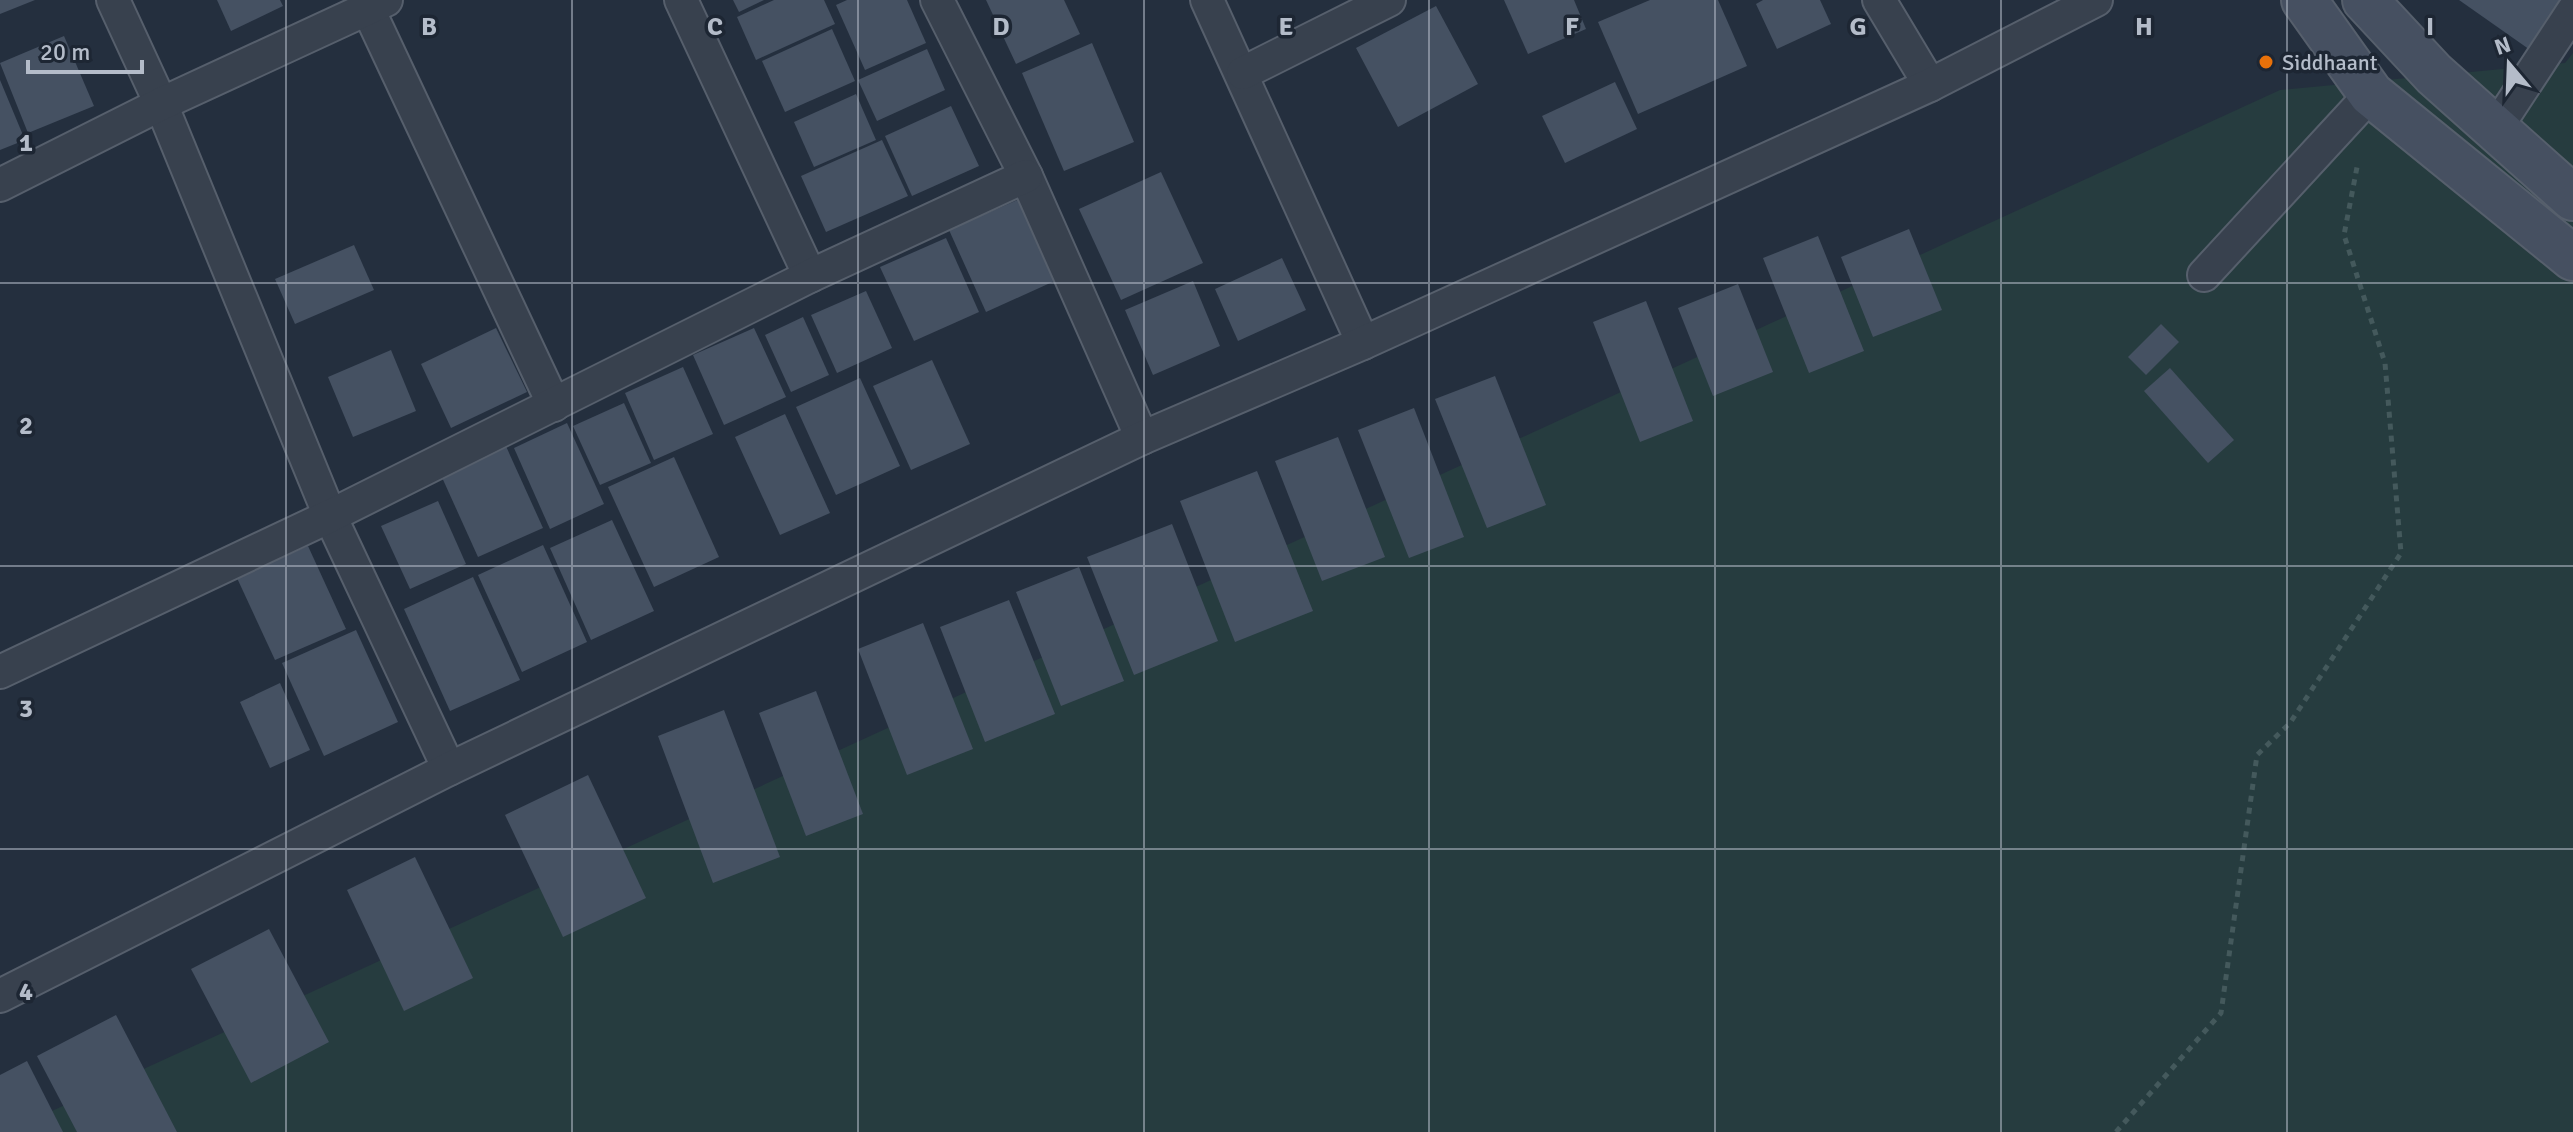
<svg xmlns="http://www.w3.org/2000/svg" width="2573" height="1132" viewBox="0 0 2573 1132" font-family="Signika,sans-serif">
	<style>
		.green { fill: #263c3f }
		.building { fill: #455162 }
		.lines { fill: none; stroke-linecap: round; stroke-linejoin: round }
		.street-casing { stroke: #565f6c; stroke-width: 36 }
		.secondary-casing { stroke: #565f6c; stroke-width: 48 }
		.path { stroke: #44595c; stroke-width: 5; stroke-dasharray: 6 6; stroke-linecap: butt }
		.street { stroke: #38414e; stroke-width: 32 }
		.secondary { stroke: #465061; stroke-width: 44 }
		.grid { fill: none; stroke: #b4bcc9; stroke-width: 2; stroke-opacity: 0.55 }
		.food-dot { fill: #e8710a; stroke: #1d2633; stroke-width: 3 }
		.labels { text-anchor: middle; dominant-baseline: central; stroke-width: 7; stroke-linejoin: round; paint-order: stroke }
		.poi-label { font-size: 22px; fill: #b4bcc9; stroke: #1d2633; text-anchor: start }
		.grid-label { font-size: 26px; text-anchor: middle; font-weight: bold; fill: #b4bcc9; stroke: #1d2633; stroke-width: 7; stroke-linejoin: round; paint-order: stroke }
	</style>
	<rect width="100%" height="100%" fill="#242f3e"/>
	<!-- green -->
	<path class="green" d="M2573,53V1132H6L2280,90L2565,63Z"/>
	<!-- building -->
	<g class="building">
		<path d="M0,0H35L0,14Z"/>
		<path d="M217,0H280L283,6L231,31Z"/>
		<path d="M733,0H764L739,12Z"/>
		<path d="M774,0H824L835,24L756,60L737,17Z"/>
		<path d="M847,0H907L926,43L865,70L836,5Z"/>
		<path d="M986,0H1064L1080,34L1016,64Z"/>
		<path d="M1504,0H1574L1586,29L1528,54Z"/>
		<path d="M1650,0H1718L1747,66L1638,114L1598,22Z"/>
		<path d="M1763,0H1820L1831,24L1777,49L1756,4Z"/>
		<path d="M2459,0H2570L2533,52Z"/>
		<path d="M1436,6L1478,84L1398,127L1356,48Z"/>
		<path d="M832,29L855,81L785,112L762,61Z"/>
		<path d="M64,36L94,106L28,133L0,63Z"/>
		<path d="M1092,43L1134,142L1064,171L1022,73Z"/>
		<path d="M927,49L945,90L877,121L858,80Z"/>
		<path d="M0,80L25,140L0,150Z"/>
		<path d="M1615,82L1637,129L1565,163L1542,116Z"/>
		<path d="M856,94L876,140L814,167L794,122Z"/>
		<path d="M951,106L979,166L912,196L885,136Z"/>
		<path d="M882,140L908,196L826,232L801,176Z"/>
		<path d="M1161,172L1203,263L1121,300L1079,209Z"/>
		<path d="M1022,198L1059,279L986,312L949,230Z"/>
		<path d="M1909,229L1942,310L1873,337L1841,257Z"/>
		<path d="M1818,236L1864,351L1809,373L1763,258Z"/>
		<path d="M946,238L979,312L914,341L880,267Z"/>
		<path d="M354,245L374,290L295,324L275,279Z"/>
		<path d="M1282,258L1306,310L1238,341L1215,289Z"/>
		<path d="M1193,281L1220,346L1153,375L1125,310Z"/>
		<path d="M1738,284L1773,372L1713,396L1678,308Z"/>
		<path d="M866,291L892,348L837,373L811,315Z"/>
		<path d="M1646,301L1693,421L1640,442L1593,322Z"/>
		<path d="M803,317L829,375L791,392L765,335Z"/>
		<path d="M2161,324L2179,342L2146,375L2128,357Z"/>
		<path d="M496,328L527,392L451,428L421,364Z"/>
		<path d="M754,328L786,397L724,425L693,355Z"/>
		<path d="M391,350L416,411L353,437L328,377Z"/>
		<path d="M932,360L970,444L911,470L873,386Z"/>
		<path d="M683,367L713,434L654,460L625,393Z"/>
		<path d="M2170,368L2234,440L2208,463L2144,391Z"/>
		<path d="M1495,376L1546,505L1487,528L1435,399Z"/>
		<path d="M860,378L900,466L836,495L796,407Z"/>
		<path d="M624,403L651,463L600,485L573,426Z"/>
		<path d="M1414,408L1464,537L1409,558L1358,430Z"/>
		<path d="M785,414L830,513L780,535L735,437Z"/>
		<path d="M567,423L604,504L550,529L514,448Z"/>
		<path d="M1338,437L1385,557L1322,581L1275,461Z"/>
		<path d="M505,444L543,528L478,557L440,473Z"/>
		<path d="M674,457L719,557L654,587L608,487Z"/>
		<path d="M1257,471L1313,611L1235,642L1180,501Z"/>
		<path d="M438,501L466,564L410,589L381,526Z"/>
		<path d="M612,520L654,611L591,640L550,548Z"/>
		<path d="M1172,524L1218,641L1134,675L1087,557Z"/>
		<path d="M543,545L587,642L522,672L478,575Z"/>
		<path d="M308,546L346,629L275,660L237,578Z"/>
		<path d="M1079,567L1124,681L1061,706L1016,592Z"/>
		<path d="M473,577L520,680L450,711L404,609Z"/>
		<path d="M1009,600L1055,714L985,742L940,627Z"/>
		<path d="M923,623L973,749L907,775L858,649Z"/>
		<path d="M356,630L398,722L324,756L282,663Z"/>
		<path d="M280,683L310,750L270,768L240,702Z"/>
		<path d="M816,691L863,814L806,836L759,713Z"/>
		<path d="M724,710L780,857L713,883L658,736Z"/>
		<path d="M588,775L646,898L563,937L505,815Z"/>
		<path d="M415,857L473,978L404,1011L347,890Z"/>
		<path d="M269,929L329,1042L251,1083L191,969Z"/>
		<path d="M116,1015L177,1132H77L37,1056Z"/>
		<path d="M27,1061L63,1132H0V1075Z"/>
	</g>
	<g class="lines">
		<!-- street casing -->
		<g class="street-casing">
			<g id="street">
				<path d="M113,0L161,104L330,516L449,769"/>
				<path d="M681,0L810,276"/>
				<path d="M937,0L1026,176L1142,438"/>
				<path d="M1207,0L1363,343"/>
				<path d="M1879,0L1930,85"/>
				<path d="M368,9L554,405"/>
				<path d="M1243,73L1389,0"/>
				<path d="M2496,128L2573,11"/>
				<path d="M0,185L161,104L386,0"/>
				<path d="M2204,275L2371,94"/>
				<path d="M0,672L330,516L810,276L1026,176"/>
				<path d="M0,996L449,769L1142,438L1363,343L1930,85L2096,0"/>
			</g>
		</g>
		<!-- secondary casing -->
		<g class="secondary-casing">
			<g id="secondary">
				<path d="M2304,0L2371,94L2573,258"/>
				<path d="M2365,0L2434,74L2573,198"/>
			</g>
		</g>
		<!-- path -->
		<path class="path" d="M2116,1132L2221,1013L2257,755L2290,723L2401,553L2385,363L2344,235L2358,162"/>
		<!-- street -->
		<use href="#street" class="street"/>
		<!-- secondary -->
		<use href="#secondary" class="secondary"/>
	</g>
	<!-- grid -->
	<path class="grid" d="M286,0V1132M572,0V1132M858,0V1132M1144,0V1132M1429,0V1132M1715,0V1132M2001,0V1132M2287,0V1132M0,283H2573M0,566H2573M0,849H2573"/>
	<!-- markers -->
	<circle class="food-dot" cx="2266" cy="62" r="8"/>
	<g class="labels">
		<!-- poi labels -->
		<g class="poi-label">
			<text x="2282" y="62">Siddhaant</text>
		</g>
	</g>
	<g class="grid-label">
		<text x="429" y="35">B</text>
		<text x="715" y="35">C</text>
		<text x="1001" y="35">D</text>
		<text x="1286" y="35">E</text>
		<text x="1572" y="35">F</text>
		<text x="1858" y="35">G</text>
		<text x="2144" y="35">H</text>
		<text x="2430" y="35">I</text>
		<text x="26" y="151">1</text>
		<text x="26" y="434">2</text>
		<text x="26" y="717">3</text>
		<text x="26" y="1000">4</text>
	</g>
	<!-- north arrow -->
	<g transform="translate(2509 64) rotate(341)" stroke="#1d2633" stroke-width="6" paint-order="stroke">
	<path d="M0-6L14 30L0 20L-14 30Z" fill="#b4bcc9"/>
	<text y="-12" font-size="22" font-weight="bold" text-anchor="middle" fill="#b4bcc9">N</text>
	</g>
	<!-- scale -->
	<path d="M28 60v12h114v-12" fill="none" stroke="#b4bcc9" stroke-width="4"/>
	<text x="40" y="60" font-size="24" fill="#b4bcc9" stroke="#1d2633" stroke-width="6" paint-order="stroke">20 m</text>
</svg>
